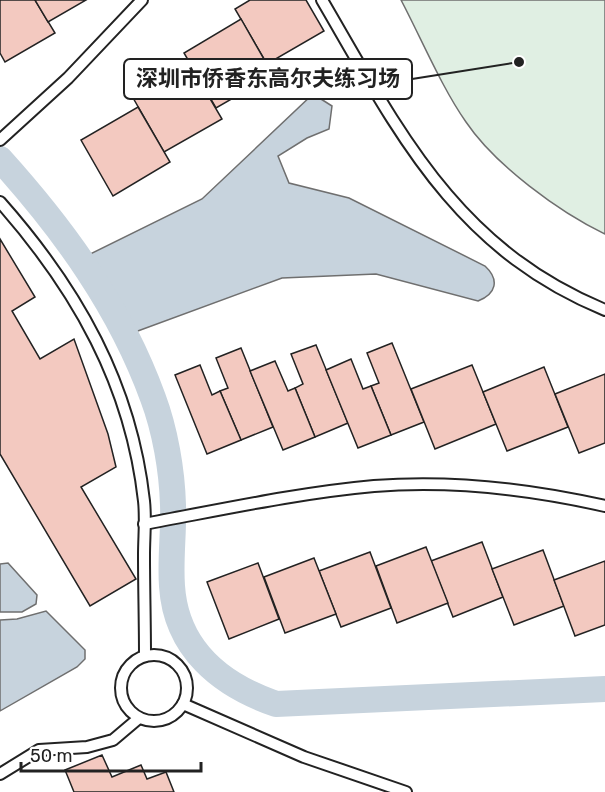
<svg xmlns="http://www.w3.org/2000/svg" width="605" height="792" viewBox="0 0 605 792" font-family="Rubik,'Noto Sans SC',sans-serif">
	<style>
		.green { fill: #e0efe3; stroke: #6f6f6f; stroke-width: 1.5 }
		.water { fill: #c7d3dd; stroke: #6f6f6f; stroke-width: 1.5 }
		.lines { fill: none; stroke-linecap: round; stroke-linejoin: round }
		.canal { stroke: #c7d3dd; stroke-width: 26 }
		.building { fill: #f3c9c0; stroke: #222; stroke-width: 1.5 }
		.lane-casing { stroke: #222; stroke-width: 14 }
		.lane { stroke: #fff; stroke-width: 10 }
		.leader { fill: none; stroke: #222; stroke-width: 2 }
		.callout-dot { fill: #222; stroke: #fff; stroke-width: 2 }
		.callout { fill: #fff; stroke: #222; stroke-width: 2 }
		.callout-label { font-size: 22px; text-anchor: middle; font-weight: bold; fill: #222 }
	</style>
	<rect width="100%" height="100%" fill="#fff"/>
	<!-- green -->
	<path class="green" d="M401,0H605V234C559,212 495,165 466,122C442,88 421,38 401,0Z"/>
	<!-- water -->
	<g class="water">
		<path d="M313,94L332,106L329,129L307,138L278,156L289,183L349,198L485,266C500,280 496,294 478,301L376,274L282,278L116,339L72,263L202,199Z"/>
		<path d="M8,563L37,595L36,604L22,612H0V564Z"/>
		<path d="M46,611L85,650V659L77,667L0,711V620L17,619Z"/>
	</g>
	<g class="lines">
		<!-- canal -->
		<path class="canal" d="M0,159C64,230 120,307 153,398C165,430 172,470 173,505C174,532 170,559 172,586C176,649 221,685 276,704L605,689"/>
	</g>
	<!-- building -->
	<g class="building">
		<path d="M0,0H35L55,33L5,62L0,53Z"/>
		<path d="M35,0H86L48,22Z"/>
		<path d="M250,0H306L324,31L267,64L235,9Z"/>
		<path d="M241,19L273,75L216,108L184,53Z"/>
		<path d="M189,63L222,119L164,152L132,96Z"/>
		<path d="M138,107L170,162L113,196L81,140Z"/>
		<path d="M0,239L35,297L12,311L40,359L74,339L108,434L116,467L81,487L136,579L90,606L0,454Z"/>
		<path d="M392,343L424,422L391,435L371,386L379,383L367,353Z"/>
		<path d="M316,345L348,423L315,437L295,388L303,384L291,354Z"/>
		<path d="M241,348L273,427L241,440L220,391L228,388L216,358Z"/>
		<path d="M351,359L363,389L371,386L391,435L358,448L326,370Z"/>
		<path d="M275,361L288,391L295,388L315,437L283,450L250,371Z"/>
		<path d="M200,365L212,395L220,391L241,440L207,454L175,375Z"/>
		<path d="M472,365L496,424L435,449L411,389Z"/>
		<path d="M544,367L568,427L507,451L483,392Z"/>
		<path d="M605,374V443L579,453L555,394Z"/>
		<path d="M482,542L503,597L453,617L431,561Z"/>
		<path d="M426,547L448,603L397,623L376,566Z"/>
		<path d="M543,550L564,606L514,625L492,569Z"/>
		<path d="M370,552L391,608L341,627L319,571Z"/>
		<path d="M314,558L336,614L285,633L264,577Z"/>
		<path d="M605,561V625L575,636L554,580Z"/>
		<path d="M258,563L279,619L229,639L207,582Z"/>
		<path d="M102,755L112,777L141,765L147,779L166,772L174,792H74L65,770Z"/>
	</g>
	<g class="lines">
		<!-- lane casing -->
		<g class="lane-casing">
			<g id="lane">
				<path d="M322,0C399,132 455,248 605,310"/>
				<path d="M0,140L68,78L142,0"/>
				<path d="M0,202C77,289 131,384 144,501C146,519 144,537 144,555C144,589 145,622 145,656"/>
				<path d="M144,524C220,510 297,493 374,486C451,480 530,489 605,506"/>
				<circle cx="154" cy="688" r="33"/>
				<path d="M183,704L304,757L406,792"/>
				<path d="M0,774L39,750L87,747L113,740L139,718"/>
			</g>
		</g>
		<!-- lane -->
		<use href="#lane" class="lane"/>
	</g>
	<!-- callouts -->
	<path class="leader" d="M519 62L412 79"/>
	<circle class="callout-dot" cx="519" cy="62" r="6"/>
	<rect class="callout" x="124" y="59" width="288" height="40" rx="6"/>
	<g class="callout-label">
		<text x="268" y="86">深圳市侨香东高尔夫练习场</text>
	</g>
	<!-- scale -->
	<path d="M21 762v9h180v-9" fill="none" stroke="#222222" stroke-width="3"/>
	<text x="30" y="762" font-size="18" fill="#222222" stroke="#ffffff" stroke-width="4.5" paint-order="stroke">50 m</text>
</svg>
